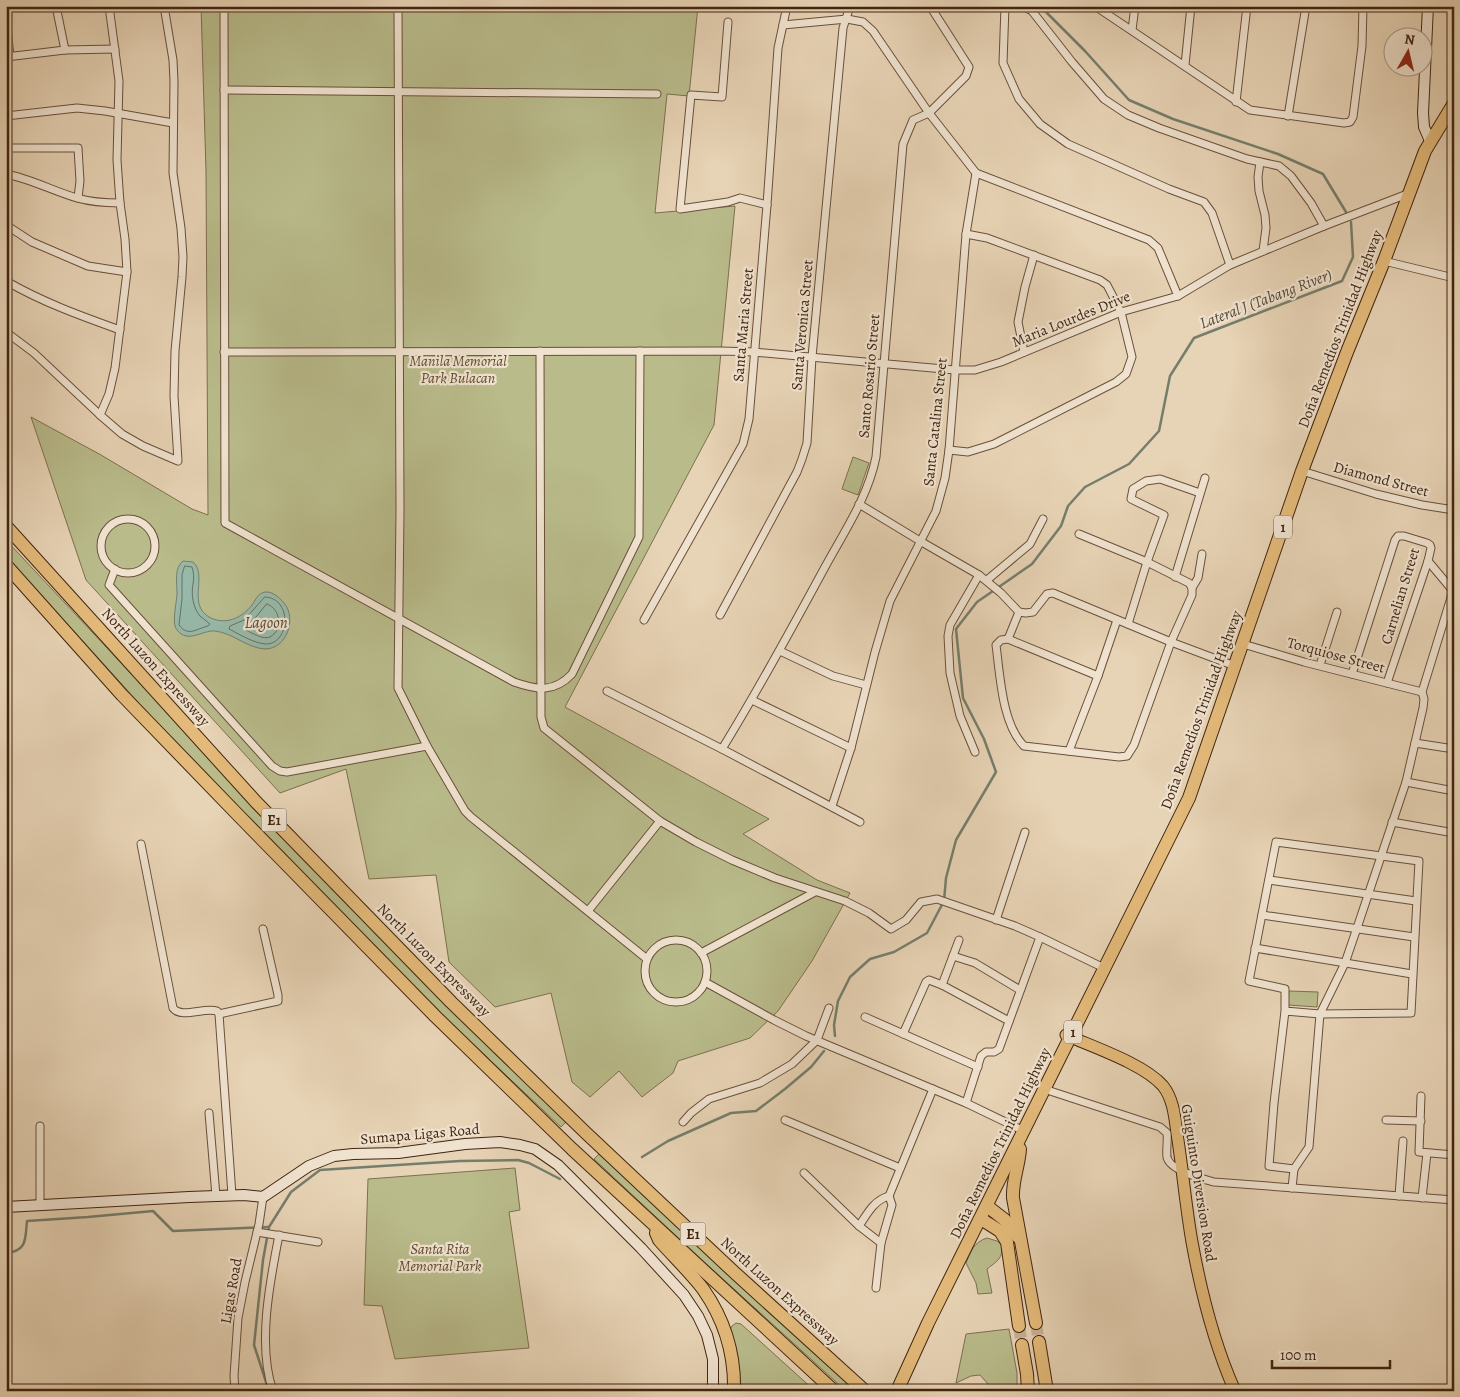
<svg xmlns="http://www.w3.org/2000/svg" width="1460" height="1397" viewBox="0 0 1460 1397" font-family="Alegreya,serif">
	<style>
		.green { fill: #b9bb8b; stroke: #7d704e }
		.water { fill: #97b9a9; stroke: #757e6c }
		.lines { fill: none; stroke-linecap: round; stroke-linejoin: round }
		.shore { stroke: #6c6f5d; stroke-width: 1 }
		.stream { stroke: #757e6c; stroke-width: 2.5 }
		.highway-tunnel { stroke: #c6b094; stroke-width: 12; stroke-dasharray: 12 6; stroke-linecap: butt }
		.street-casing { stroke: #6a503a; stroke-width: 9 }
		.secondary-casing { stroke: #412511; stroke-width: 12 }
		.primary-casing { stroke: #412511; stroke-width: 13 }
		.highway-casing { stroke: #412511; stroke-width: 14 }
		.street { stroke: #efe2cf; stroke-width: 7 }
		.secondary { stroke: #efe2cf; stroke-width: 10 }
		.primary { stroke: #e4ba7a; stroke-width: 11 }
		.highway { stroke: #e4ba7a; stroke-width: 12 }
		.labels { text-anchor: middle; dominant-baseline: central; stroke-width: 4.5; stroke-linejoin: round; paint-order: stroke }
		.shield { fill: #efe2cf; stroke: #755e4a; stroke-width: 1 }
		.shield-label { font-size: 14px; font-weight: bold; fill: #412511 }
		.street-label { font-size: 15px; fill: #412511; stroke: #efe2cf }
		.park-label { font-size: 15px; font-style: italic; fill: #5f4a30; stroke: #efe2cf }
		.water-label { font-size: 16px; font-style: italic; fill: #564a37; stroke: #efe2cf }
	</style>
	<rect width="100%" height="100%" fill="#e7d3b5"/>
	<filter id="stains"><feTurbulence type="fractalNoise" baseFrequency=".004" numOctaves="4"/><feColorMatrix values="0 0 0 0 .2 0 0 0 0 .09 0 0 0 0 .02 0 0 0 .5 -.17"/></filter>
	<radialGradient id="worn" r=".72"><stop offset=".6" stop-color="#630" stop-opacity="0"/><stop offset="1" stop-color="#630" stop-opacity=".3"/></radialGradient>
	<!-- green -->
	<g class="green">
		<path d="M201,6H698L689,96L667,94L655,213L735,206L714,425L565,707L769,819L743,834L817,880L850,893L812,961L778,1011L750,1038L678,1061L673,1073L642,1097L619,1071L590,1097L572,1082L551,993L495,1007L449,962L436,875L369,879L346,769L280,793L86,580L31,417L101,455L192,509L208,515L206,171Z"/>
		<path d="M853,457L869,463L858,495L842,489Z"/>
		<path d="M6,540L265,817L567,1121L561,1127C467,1038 371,951 282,857C188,759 98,657 6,557Z"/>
		<path d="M1289,991L1318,992L1317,1007L1288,1005Z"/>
		<path d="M601,1152L856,1391H846L701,1259L594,1159Z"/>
		<path d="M515,1168L520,1210L509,1212L529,1348L395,1359L382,1306L364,1305L368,1179Z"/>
		<path d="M987,1238L997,1241L1002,1245C1003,1259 997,1261 987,1269L992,1293L978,1294L976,1283L966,1263C971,1251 974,1242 987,1238Z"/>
		<path d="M736,1323L741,1324L815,1391H738L729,1332L732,1326Z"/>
		<path d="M1009,1329L1017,1373V1391H990L988,1384L980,1375L971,1376L956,1383L966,1334Z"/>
	</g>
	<!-- water -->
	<path class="water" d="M183,561L193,562C208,575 187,604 209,617C225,626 242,618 252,605C255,601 257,595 262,593C270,589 279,597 284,603C297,618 287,649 265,649C247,648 233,633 215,631C202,630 188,644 177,630C171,624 177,602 177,593C177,582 174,568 183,561Z"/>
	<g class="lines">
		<!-- shore -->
		<g class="shore">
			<path d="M185,566L192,567C194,574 194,577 193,584C191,594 193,608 200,616C203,619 207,621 210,624L208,626C196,629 188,637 179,625L182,599V575Z"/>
			<path d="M265,597C293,598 290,644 266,644C253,643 241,635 229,629L230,626L244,620Z"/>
			<path d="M267,604C281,609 283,630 270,637C263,640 252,633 246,630L245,627L255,618Z"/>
		</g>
		<!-- stream -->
		<g class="stream">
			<path d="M1040,6L1085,51L1129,100L1173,119L1278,154L1323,174L1346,212"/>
			<path d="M835,1036L834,1025L838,1001L850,977L870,959L894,952L927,933L944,901L946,878L956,840L996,772L984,739L963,698L956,629L977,602L1032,564L1061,526L1068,506L1085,487L1129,464L1159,431L1170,376L1194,338L1342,281L1353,257L1351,222"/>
			<path d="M642,1157L668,1141L731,1113L756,1111L785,1089L811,1067L824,1051"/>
			<path d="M6,1253C28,1251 25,1238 27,1221L88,1217L153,1211L173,1231L269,1227"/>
			<path d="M269,1391L254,1345L263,1260L269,1227L291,1192L320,1170L460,1161L518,1160L529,1163L560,1179"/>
		</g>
		<!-- highway-tunnel -->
		<g class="highway-tunnel">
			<path d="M1036,1323L1039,1342"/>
			<path d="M1019,1326L1022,1345"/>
		</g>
		<!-- street casing -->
		<g class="street-casing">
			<g id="street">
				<path d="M55,6L57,11L65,50"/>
				<path d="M224,6L225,523L514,682C537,690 554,693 572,674L639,537L640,351"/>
				<path d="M398,6L400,510L398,688L427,746L465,811L471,817L647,959"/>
				<path d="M1005,6L1003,63L1019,99L1040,124L1068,144L1169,189L1204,202L1212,213L1230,265"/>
				<path d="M1023,6L1032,11L1072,62L1104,99L1128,115L1159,128L1247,159L1279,166L1291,176L1311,203L1324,226"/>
				<path d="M1095,6L1250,110L1344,123L1350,122L1353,117L1362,46L1363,6"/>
				<path d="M1417,6L1428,7"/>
				<path d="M728,22L722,97L691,95L680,209L728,202L740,198L767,205"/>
				<path d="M783,25L847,19L863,22L873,31L929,113L976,173L1149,240L1158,248L1178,296"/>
				<path d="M7,29L10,56"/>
				<path d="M1132,30L1135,6"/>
				<path d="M6,57L65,50L115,49"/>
				<path d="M1185,65L1191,6"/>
				<path d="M224,90L657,94"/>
				<path d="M1236,102L1247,6"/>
				<path d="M6,116L77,108L105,111L173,123"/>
				<path d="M1288,116L1306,6"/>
				<path d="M6,149L8,148H78L80,181L78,198"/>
				<path d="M1260,162L1258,177L1259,191L1265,215L1266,228L1263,251"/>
				<path d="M6,174C31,179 53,191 77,198C91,202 105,203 120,203"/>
				<path d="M6,225L32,242L88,266L127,272"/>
				<path d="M1384,261L1454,278"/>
				<path d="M6,281C42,302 81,316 120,330"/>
				<path d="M6,332L34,353L100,415L122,434L143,446L178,461L174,396L175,351L182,277L183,257L181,228L173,173L174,81L173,60L164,6"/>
				<path d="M540,351L541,717L544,728L660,821L696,842L732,860L775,878L845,901L869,913L891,929L906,920L921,902L937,899L1015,926L1040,937L1104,968"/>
				<path d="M224,352L721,351L754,352L955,370H975L1001,362L1121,312L1178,296L1230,265L1324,226L1410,193"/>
				<path d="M1024,352L1018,322L1025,287L1034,255"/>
				<path d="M100,415L109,394L115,368L127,272L125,239L120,203L117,160L119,81L109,6"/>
				<path d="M949,450L968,452L994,444L1116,382L1126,374L1132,357L1121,312L1107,285L1100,280L987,238L966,234"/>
				<path d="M1302,471L1376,494L1422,505L1454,510"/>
				<path d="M859,504L920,541L979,575L1001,593L1019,612L1026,613L1033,612L1047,594L1053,593L1171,642L1235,666"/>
				<circle cx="128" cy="546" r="27"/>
				<path d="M1079,534L1147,562L1189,583L1192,588V595L1171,642L1134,745L1127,756L1119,757L1024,746C1002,724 1000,675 996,645L1001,640L1008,639L1098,676"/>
				<path d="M1428,561L1454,592"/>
				<path d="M115,569L109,585L272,766L280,771L287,772L427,746"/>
				<path d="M1175,577L1205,478"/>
				<path d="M987,580L1030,544L1043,519"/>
				<path d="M1192,588L1198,578L1202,554"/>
				<path d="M720,615L797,472L802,459L807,443L812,357L843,28L850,6"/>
				<path d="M644,620L743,444L749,419L767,205L778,48L787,6"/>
				<path d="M1128,624L1147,562L1164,515L1131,499L1133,489L1146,481L1160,479L1200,493"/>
				<path d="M1008,639L1019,612"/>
				<path d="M1243,644L1304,662L1422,692"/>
				<path d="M780,651L833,676L866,685"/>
				<path d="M1320,665L1337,612"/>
				<path d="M1352,674L1395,540L1398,536H1404L1427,543L1430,545L1431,548L1428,561L1387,683"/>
				<path d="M607,691L722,749L860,822"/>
				<path d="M752,700L851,748"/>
				<path d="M1415,743L1454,749"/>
				<path d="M722,749C759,689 792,628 825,567C844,532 868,497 876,457L903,144L913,120L929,113L966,76L969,67L930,6"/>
				<path d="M1069,751L1098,676L1117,620"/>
				<path d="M975,752L960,716L950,673L948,636L950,625L979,575"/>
				<path d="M1406,782L1454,791"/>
				<path d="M832,806L851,748L875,652L890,601L936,511L945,478L949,450L966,234L976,173"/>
				<path d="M1392,822L1454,833"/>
				<path d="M141,844L173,1008C181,1019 204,1007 217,1011L219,1014L232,1195"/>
				<path d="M1269,880L1416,901"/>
				<path d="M588,911L660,821"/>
				<path d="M1262,915L1414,937"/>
				<path d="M996,920L1025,832"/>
				<circle cx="676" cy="971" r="31"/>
				<path d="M1255,948L1412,974"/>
				<path d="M701,953L815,892"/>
				<path d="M953,956L975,963L1020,990"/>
				<path d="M705,982L774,1020L806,1036L966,1103L1024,1131"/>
				<path d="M942,985L959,940"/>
				<path d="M1285,1011L1320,1014L1411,1013L1419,861L1276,842L1249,981L1285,989V1011L1274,1103L1269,1166L1294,1169"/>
				<path d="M219,1014L278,1001V995L263,929"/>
				<path d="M865,1017L978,1067"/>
				<path d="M903,1034L926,982L929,980L942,985L1009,1021"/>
				<path d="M1044,1089L1160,1127L1167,1133C1168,1141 1166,1149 1167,1157C1169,1170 1203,1179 1214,1182L1454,1200"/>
				<path d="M1421,1096L1419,1152L1454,1155"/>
				<path d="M966,1103L981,1056L986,1052H994L999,1049L1040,937"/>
				<path d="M209,1113L216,1196"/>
				<path d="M785,1120L900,1168"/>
				<path d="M1386,1120L1421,1121"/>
				<path d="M683,1122L691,1113L709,1099L760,1083L792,1064L817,1040L829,1008"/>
				<path d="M804,1173L859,1226L881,1243"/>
				<path d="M1292,1188L1294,1169L1309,1147L1320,1014L1345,963L1357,928L1406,782L1423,708L1424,699L1422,692L1453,591"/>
				<path d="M1399,1196L1403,1141"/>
				<path d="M1422,1198L1427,1153"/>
				<path d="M40,1206V1126"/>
				<path d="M859,1226C867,1214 874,1200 889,1196"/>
				<path d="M257,1232L318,1242"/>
				<path d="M876,1288L881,1243L892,1205L889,1196L933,1089"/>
				<path d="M235,1391L234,1376L238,1318L245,1282L259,1224L263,1197"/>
				<path d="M273,1391C257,1346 270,1281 279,1235"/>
			</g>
		</g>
		<!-- secondary casing -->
		<g class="secondary-casing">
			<g id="secondary">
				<path d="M1428,6L1423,113L1424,127L1430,141"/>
				<path d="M6,1207L189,1197L244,1195L263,1197L309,1166L334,1156L353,1154L398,1153L465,1144L500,1142L520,1145L535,1149L558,1165L641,1248L684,1295L698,1316L707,1335L713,1359V1391"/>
			</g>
		</g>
		<!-- primary casing -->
		<g class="primary-casing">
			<path id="primary" d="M1066,1035C1093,1047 1144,1064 1163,1086C1175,1101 1175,1123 1178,1140C1183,1174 1186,1208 1192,1242C1201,1292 1214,1344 1235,1391"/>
		</g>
		<!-- highway casing -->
		<g class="highway-casing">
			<g id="highway">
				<path d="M6,526L256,802L451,1002L586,1133L735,1273L865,1391"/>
				<path d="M6,565L122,695L239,816L435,1016L572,1149L834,1391"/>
				<path d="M1020,1149C1019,1166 1012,1181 1013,1198L1036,1323"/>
				<path d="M987,1206L1005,1220L1018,1237"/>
				<path d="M981,1219L1000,1231L1007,1242L1019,1326"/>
				<path d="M656,1233L659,1240C673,1256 690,1272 703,1289C724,1319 735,1354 734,1391"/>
				<path d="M1039,1342L1047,1391"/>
				<path d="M1022,1345L1027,1374L1028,1391"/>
				<path d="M897,1391L928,1323L1189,798L1302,471L1347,352L1384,261L1425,151L1454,103"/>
			</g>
		</g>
		<!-- street -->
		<use href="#street" class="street"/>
		<!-- secondary -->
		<use href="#secondary" class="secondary"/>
		<!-- primary -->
		<use href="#primary" class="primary"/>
		<!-- highway -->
		<use href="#highway" class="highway"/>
	</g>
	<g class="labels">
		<!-- shield labels -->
		<g class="shield">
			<rect x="1274" y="515.5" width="18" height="23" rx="4"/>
			<rect x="261.5" y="808.5" width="25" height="23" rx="4"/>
			<rect x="1064" y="1020.5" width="18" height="23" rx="4"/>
			<rect x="680.5" y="1222.5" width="25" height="23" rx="4"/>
		</g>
		<g class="shield-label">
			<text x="1283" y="527">1</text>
			<text x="274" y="820">E1</text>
			<text x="1073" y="1032">1</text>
			<text x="693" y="1234">E1</text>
		</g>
		<!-- street labels -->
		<g class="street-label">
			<text transform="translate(1071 319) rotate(-22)">Maria Lourdes Drive</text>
			<text transform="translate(743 325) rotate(-85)">Santa Maria Street</text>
			<text transform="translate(802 325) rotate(-85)">Santa Veronica Street</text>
			<text transform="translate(1340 329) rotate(-69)">Doña Remedios Trinidad Highway</text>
			<text transform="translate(869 376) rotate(-85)">Santo Rosario Street</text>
			<text transform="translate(935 422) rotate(-84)">Santa Catalina Street</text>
			<text transform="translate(1381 479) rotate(15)">Diamond Street</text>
			<text transform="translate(1400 596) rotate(-73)">Carnelian Street</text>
			<text transform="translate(1336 655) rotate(15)">Torquiose Street</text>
			<text transform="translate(156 667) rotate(48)">North Luzon Expressway</text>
			<text transform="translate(1201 710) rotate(-70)">Doña Remedios Trinidad Highway</text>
			<text transform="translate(434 960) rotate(45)">North Luzon Expressway</text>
			<text transform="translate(420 1134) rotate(-5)">Sumapa Ligas Road</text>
			<text transform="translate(1000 1143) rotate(-64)">Doña Remedios Trinidad Highway</text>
			<text transform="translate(1199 1183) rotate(81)">Guiguinto Diversion Road</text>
			<text transform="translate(231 1291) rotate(-80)">Ligas Road</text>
			<text transform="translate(780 1291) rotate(42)">North Luzon Expressway</text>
		</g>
		<!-- park labels -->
		<g class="park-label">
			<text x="458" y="361">Manila Memorial<tspan x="458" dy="17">Park Bulacan</tspan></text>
			<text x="440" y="1249">Santa Rita<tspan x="440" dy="17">Memorial Park</tspan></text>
		</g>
		<!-- water labels -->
		<g class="water-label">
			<text transform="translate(1266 299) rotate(-21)">Lateral J (Tabang River)</text>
			<text x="266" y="623">Lagoon</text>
		</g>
	</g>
	<!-- margin -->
	<rect width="1460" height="1397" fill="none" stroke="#e7d3b5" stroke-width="25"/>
	<rect x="8" y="8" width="1445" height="1382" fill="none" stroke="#412511" stroke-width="2.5"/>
	<rect x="12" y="12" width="1435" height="1372" fill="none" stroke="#412511"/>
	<!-- north arrow -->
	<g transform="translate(1408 52) rotate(8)"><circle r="24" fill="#efe2cf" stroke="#a99683"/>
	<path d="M0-4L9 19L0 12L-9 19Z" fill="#8f2418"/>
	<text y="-8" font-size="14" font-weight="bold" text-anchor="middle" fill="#412511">N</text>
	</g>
	<!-- scale -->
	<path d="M1272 1360v8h118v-8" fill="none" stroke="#412511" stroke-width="2.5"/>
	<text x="1280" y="1360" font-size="15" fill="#412511" stroke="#efe2cf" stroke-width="4" paint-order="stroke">100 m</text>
	<rect width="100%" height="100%" filter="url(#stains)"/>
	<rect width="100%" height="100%" fill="url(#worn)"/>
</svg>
